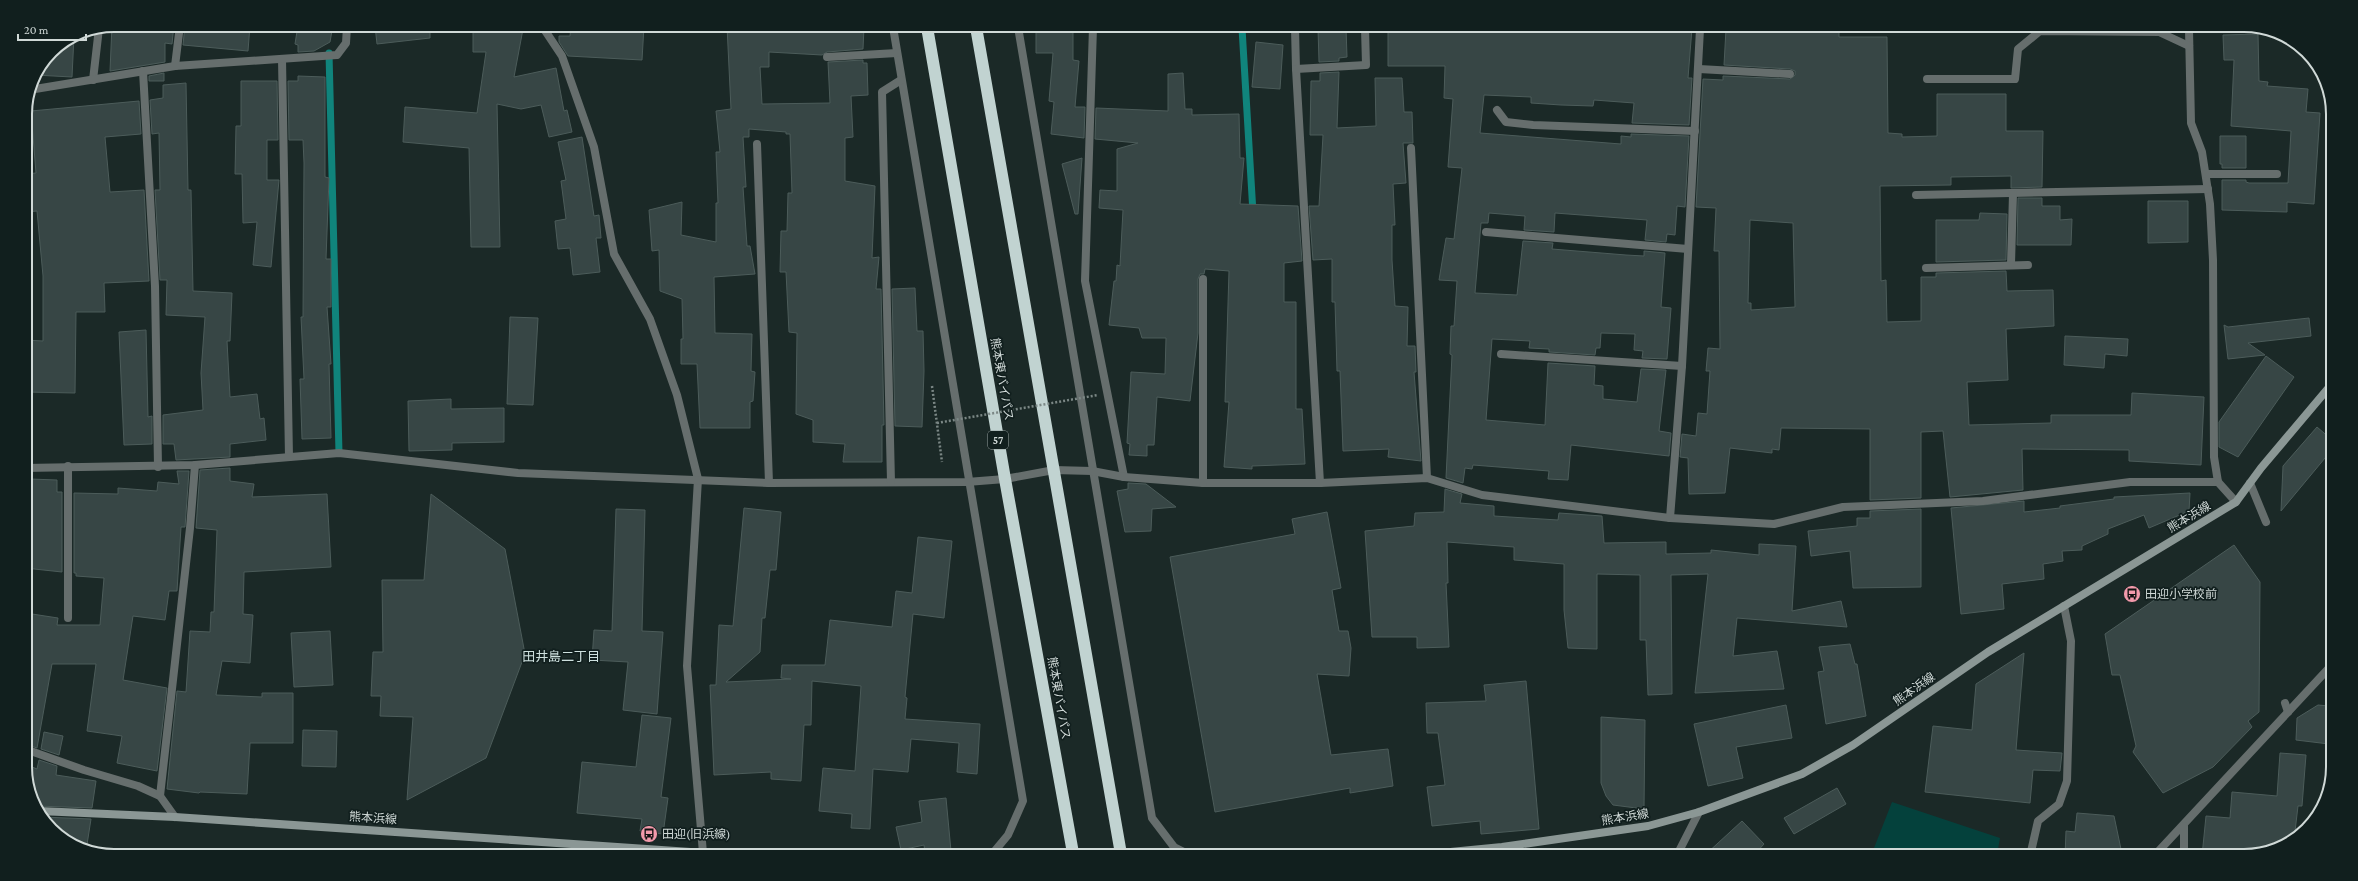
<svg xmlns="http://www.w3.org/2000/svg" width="2358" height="881" viewBox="0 0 2358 881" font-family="'Crimson Pro','Noto Sans JP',serif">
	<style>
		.green { fill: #04413c }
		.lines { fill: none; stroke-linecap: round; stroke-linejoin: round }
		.stream { stroke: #10847c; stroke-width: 7 }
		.building { fill: #374645; stroke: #4c5c5a; fill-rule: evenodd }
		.path { stroke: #7b8785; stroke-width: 2.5; stroke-dasharray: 2 2; stroke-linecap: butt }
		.lane { stroke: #666e6d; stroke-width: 8 }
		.street { stroke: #666e6d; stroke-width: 8 }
		.secondary { stroke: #8b9795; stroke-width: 8 }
		.highway { stroke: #c1d3d1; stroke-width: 12 }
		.path-bridge { stroke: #7b8785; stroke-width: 2.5; stroke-dasharray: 2 2; stroke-linecap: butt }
		.labels { text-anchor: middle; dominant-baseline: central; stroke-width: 3.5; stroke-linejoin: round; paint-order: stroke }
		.shield { fill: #111f1e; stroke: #97a1a0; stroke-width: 1 }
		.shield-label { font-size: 11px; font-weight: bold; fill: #d0d9d7 }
		.street-label { font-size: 12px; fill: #d0d9d7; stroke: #111f1e }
		.poi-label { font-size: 12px; fill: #d0d9d7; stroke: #111f1e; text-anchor: start }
		.neighbourhood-label { font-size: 13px; fill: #cee0de; stroke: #111f1e }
		.rim { fill: none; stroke: #d0d9d7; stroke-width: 2 }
	</style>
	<rect width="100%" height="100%" fill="#1b2927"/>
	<!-- green -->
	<path class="green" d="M1892,802L2000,838L1997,855H1864L1874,848Z"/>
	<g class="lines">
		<!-- stream -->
		<g class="stream">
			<path d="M1242,28L1253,213"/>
			<path d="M329,53L339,453"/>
		</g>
	</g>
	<!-- building -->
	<g class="building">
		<path d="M112,25H174L172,44L165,43V62L110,71Z"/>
		<path d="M185,25H250L248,51L183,45Z"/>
		<path d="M298,25H333L330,42L314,51L298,52V45L295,44Z"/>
		<path d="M375,26H430V38L377,44Z"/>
		<path d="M473,26H508V31L523,29L514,77L556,68L564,111L567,110L572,132L549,137L541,105L521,109L497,104L500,247H471L469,148L403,142L405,107L477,113L486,52H473Z"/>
		<path d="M571,26H644L642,60L568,56L559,42V36H570Z"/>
		<path d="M727,26L864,27L863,49L827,52L822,55L769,52V67H760L762,104L830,103L828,62L863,60V63H867L868,95L851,96L853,137L845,138V181L875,186L872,258L879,257L876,289H881L884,425H882V462H843L845,444L813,442V420L796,414L797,333L789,332L786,272H780L781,231H787L788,193H792L790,134H786V132L749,129V137H743L746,187H743L747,246H750L755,274L714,277L715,333L752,334L751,371L755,372L753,401L750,402V428H700L697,364H681V339H683L682,299L660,291L659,250L652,251L649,210L682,202L681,235L716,242V203H718L716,152H720L716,111L731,109Z"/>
		<path d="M1036,27H1073V60L1079,61L1075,107H1085L1084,138L1051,134L1054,102L1049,101L1053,53H1036Z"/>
		<path d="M1318,28H1346L1347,57L1339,58V61L1319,62Z"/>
		<path d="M1388,28H1692L1688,78H1692L1689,125L1632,123L1634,103L1594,100L1593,106L1561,105L1531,103V97L1484,95L1480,133L1621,144V136L1631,137V134L1689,136L1685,207L1677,206L1675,235L1667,234L1666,242L1645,240L1647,220L1555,213L1554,232L1524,230L1525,216L1489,213L1488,223H1481L1475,293L1517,295L1523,241L1553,243L1552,249L1626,255L1644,256V251L1665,253L1661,307L1671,308L1667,359L1642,358L1643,351L1634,350L1635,334L1601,333L1600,348H1596L1595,355L1549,352V349L1529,348L1530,341L1492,339L1486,420L1545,425L1548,363L1595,366L1594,385L1603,386V399L1637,402L1641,369L1666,370L1659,431L1671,433L1669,456L1571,445L1568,480L1548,479L1549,471L1473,465L1472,469L1465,468L1463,483L1446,478L1452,355L1450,354L1451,326H1454L1457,281L1439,280L1446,238L1454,239L1462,168L1448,167L1453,99L1444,98L1445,66H1388Z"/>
		<path d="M1726,29H1839V37H1887L1888,133L1902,134V137L1937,136V94H2006V131H2043L2042,187L2011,188V176L1951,177V185L1880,186L1881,281L1886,280L1887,322L1921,321V277H1936V273L2006,271L2007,291L2053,290L2054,326L2006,329L2008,380L1967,382L1969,425L2051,423V415H2131L2132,393L2204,397L2201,465L2129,461V450L2022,449L2023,490L1950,497L1943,431L1921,432V498L1870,500V429L1781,428L1779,450L1772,449V453L1730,448L1725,493L1689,494L1688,458L1680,457L1682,434L1696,436L1698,413L1707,414L1710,371H1706L1708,348L1720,349L1719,251H1714L1716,208L1696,207L1703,79L1723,80V76L1790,79L1795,75V71L1790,69L1724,65ZM1750,220L1793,223L1795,307L1751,310V303H1748Z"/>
		<path d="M2258,34L2259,81L2268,82L2267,86L2308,89L2306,112L2320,113L2314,204L2287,202V212L2222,210V180H2246V182L2249,183H2288L2291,131L2231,126L2234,60H2224L2223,35Z"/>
		<path d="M74,36L72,77L35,75L51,51Z"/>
		<path d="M1256,42L1283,45L1280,89L1252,87Z"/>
		<path d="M1339,72L1337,128L1376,126L1375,78H1402L1404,112H1412L1413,143H1403L1406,183L1393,184L1395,225H1392V260L1395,306L1408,307L1407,346H1415L1416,372H1414L1421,461L1388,457L1389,449L1343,451L1340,371H1337L1335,302H1332V259L1313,260L1309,206H1319L1323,135H1310L1311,81H1320V73Z"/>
		<path d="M164,73V81H149V76Z"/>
		<path d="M1183,73L1185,109H1192V115L1239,114L1240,158H1244L1240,204L1298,206L1302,261L1284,263V302H1296V409H1302L1305,464L1252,466V469L1224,467L1229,402H1225L1229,271L1205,269L1204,274H1200L1198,279V333L1190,401L1157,397L1154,445H1147V456L1129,455L1130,444L1127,443L1131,372L1165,374L1166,338H1142L1139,328L1109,325L1114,281H1116L1117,265L1120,266L1123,210L1099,208L1100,190L1117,191V149L1138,143L1095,139L1096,108L1168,111V74Z"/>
		<path d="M298,76L325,77V177L329,178L326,259H331V307H327L331,364H329L331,438L302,439L300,379H304L301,317H303L304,163L303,140H289L288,81H298Z"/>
		<path d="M241,81H277L278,140H267V180H279L271,267L253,265L257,222L243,223L242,174H235L236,126H241Z"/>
		<path d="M186,83L188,190H191L193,291L232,293L230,341H227L230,397L257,394L260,419L264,418L266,440L230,444V457L176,460L174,444H163V415L203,410L201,373L205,317L166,315L167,280H160L155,190H160L159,133L152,134L150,100L163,98V85Z"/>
		<path d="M139,101L141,134L105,137L110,192L144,190L149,281L104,283L105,312H76L75,393L25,392V340L43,341V276L37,211L25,212V174L36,173L31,111Z"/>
		<path d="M2220,136H2246V168H2222V164H2220Z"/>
		<path d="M582,137L594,216L599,215L601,238H596L600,272L573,275L570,248L558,249L555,221L566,219L561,181L566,180L558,142Z"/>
		<path d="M1082,158L1078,214H1075L1062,164Z"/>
		<path d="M2018,198H2042V206H2060V220L2072,219L2071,245H2017Z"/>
		<path d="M2148,201H2188V242L2148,243Z"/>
		<path d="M1980,213L2007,214L2006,260L1936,262V220H1979Z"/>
		<path d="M915,288L917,331H923L924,371L922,427L895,426L892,289Z"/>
		<path d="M510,317L538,318L533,405L507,404Z"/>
		<path d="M2309,318L2311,336L2248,343L2265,355L2228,359L2224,325L2228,327Z"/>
		<path d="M146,330L148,417L152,416V444L124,445L119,332Z"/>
		<path d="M2065,336L2128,339L2127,356L2105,354L2104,368L2064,365Z"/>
		<path d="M2266,356L2294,377L2238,457L2219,447V422Z"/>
		<path d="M451,399V409L504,408V442L452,443V450L409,451L408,401Z"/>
		<path d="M2317,427L2331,439L2330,452L2281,511L2283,466Z"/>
		<path d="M230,468V481L254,484L252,497L327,494L331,567L244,572L243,614L253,615L250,663L222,661L216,695L262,697V693H293V743H250L247,794L200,792L199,793L167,789L177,691L186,692L190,631L210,632L211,612H214L217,530L196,528L200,470Z"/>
		<path d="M177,471H189L185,527H181L177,591H169L165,620L133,616L123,680L167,688L157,771L117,763L122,736L87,731L96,664H52L37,748L25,744V657L32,614L58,618L57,625H100L104,578L76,576V573H74V493L118,494V488L157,491L158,482L179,484Z"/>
		<path d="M30,479L57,480V492H62V572L25,568L27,545L30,546L32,508H29Z"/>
		<path d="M1128,483L1146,484L1176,507L1152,509L1151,531L1125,532L1117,491L1128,489Z"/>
		<path d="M1445,489L1462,494L1460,503L1494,506V516L1558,520L1559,513L1602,516L1604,543L1666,542V554L1711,553V550L1759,555V544L1796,546L1792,611L1841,601L1847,627L1737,618L1733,656L1777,651L1784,689L1695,693L1708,574L1671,575L1672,694L1648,695L1646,640H1640V575L1597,574V649L1568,648L1564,610V564L1514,560V547L1447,542L1448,583H1446L1449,647L1417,648V637H1372L1365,531L1414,526L1415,513L1444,512Z"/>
		<path d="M2190,493L2189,511L2149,528L2144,515L2108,529V534L2082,546V550L2062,551L2063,561L2043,564L2044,579L2002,584L2004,609L1961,614L1951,508L2024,501V512L2060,508V506L2114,499V497Z"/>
		<path d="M431,494L505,549L525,654L486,758L407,800L413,717L380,716L381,696H371L373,652H383L382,580H424Z"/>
		<path d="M744,508L781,512L776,570H770L765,618H762L760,652L726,682L791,679L781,678L782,665H825L830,620L892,627L896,591L912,593L918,537L952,541L944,618L913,614L905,697L907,698L905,719L980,724L977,774L957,772L959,743L911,739L908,772L873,769L870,829L851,828L852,814L819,811L823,768L855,771L861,686L812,681L811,725H804L801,781L771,779V772L714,775L710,685H716L719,625L733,626Z"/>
		<path d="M616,509L645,510L642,631L663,632L657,714L623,710L628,662L592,660L594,630L612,631Z"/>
		<path d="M1921,509V587L1853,588L1850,551L1811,556L1808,531L1857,526V518H1870V511Z"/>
		<path d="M1327,512L1341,588L1332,590L1339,631H1348L1351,648L1349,676L1317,674L1331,755L1388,749L1393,786L1350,793V788L1215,812L1170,557L1295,534L1292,519Z"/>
		<path d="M2234,545L2260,582L2259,712L2248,721L2252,727L2213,767L2163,793L2133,752L2136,746L2120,675H2112L2105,634Z"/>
		<path d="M330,631L333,685L294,687L291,633Z"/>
		<path d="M1850,644L1855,664H1857L1866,716L1826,724L1818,672L1824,671L1819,647Z"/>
		<path d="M2024,653L2016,750L2062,753L2060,771L2033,770L2030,803L1925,792L1933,726L1972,730L1976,684Z"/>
		<path d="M1526,681L1539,829L1481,834L1480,821L1432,826L1427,787L1445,785L1438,733H1427L1426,703L1486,701L1484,685Z"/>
		<path d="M1786,705L1792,738L1736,747L1743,778L1708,786L1694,724Z"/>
		<path d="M2318,705L2329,706V744L2296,740L2297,718Z"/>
		<path d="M642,715L671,718L661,797L668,798L663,834L640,831L642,819L577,813L582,762L636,767Z"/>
		<path d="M1601,717L1645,720L1644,809L1613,805L1606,796L1601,783Z"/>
		<path d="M303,730L337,731L336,767L302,766Z"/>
		<path d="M44,732L63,736L59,755L41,749Z"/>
		<path d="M2280,753L2306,755L2302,806H2298L2294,840L2245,856H2202L2206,816L2230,818L2232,792L2277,796Z"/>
		<path d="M39,760L57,766L56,775L96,781L92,808L37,806L25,773V764L37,769Z"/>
		<path d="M1837,788L1846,804L1794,834L1784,818Z"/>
		<path d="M946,798L951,851L925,853L924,845L901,850L896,827L922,822L919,801Z"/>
		<path d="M2077,813L2114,816L2122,854L2093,852L2092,856H2065L2066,831L2075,832Z"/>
		<path d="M42,817L91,819L86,851L43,821Z"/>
		<path d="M1742,821L1764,844L1754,855H1705Z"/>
	</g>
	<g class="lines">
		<!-- path -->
		<path class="path" d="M932,386L942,462"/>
		<!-- lane -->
		<g class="lane">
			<path d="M2250,483L2266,522"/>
			<path d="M2285,703L2288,712"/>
		</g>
		<!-- street -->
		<g class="street">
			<path d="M542,26L562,56L594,147L614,254L650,319L677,395L698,479L687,666L703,853"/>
			<path d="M893,27L1023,801L1008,835L993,853"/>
			<path d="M1018,27L1152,818L1174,847L1188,854"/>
			<path d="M1093,27L1085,281L1124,477"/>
			<path d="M1295,28L1296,69L1320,483"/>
			<path d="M2189,30L2191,123L2202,152L2210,204L2213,260L2214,457L2218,482L2236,502"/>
			<path d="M827,57L897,53"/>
			<path d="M282,59L289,457"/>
			<path d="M175,66L180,25"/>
			<path d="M1296,69L1366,65L1365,28"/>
			<path d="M1699,69L1790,74"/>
			<path d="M143,71L155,286L158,467"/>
			<path d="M1927,79H2015L2018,49L2040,31L2159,32L2189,46"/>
			<path d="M93,80L99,28"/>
			<path d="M29,90L175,66L337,55L346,43L347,26"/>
			<path d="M1497,110L1506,122L1533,125L1695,131"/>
			<path d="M757,144L769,483"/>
			<path d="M1411,148L1427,478"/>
			<path d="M2206,174H2277"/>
			<path d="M1916,195L2208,189"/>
			<path d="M1486,232L1688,249"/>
			<path d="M2011,264L2013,194"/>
			<path d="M1926,268L2028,265"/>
			<path d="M1501,354L1682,366"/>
			<path d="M68,466V618"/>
			<path d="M25,468L195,465L339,453L518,473L769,483L967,482L1005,479L1054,470L1092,471L1124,477L1203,483H1320L1427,478L1482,495L1670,518L1774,524L1843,507L1983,501L2130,482H2218"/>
			<path d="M891,482L882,92L901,80"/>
			<path d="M1203,483V279"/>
			<path d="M1670,518L1682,366L1700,29"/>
			<path d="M25,749L84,770L138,786L160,796L175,817"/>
			<path d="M160,796L190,528L195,465"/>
			<path d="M1677,855L1699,812"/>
			<path d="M2030,856L2038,821L2059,804L2067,781L2071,641L2064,606"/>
			<path d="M2154,856L2329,668"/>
			<path d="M2184,856V826"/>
		</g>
		<!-- secondary -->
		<g class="secondary">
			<path d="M39,811L175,817L705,853"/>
			<path d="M1430,854L1502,847L1648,826L1699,812L1802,774L1853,745L1988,652L2236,502L2261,468L2331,385"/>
		</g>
		<!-- highway -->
		<g class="highway">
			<path d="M927,27L1005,479L1073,853"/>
			<path d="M976,27L1121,854"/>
		</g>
		<!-- path-bridge -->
		<path class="path-bridge" d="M937,423L1098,395"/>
	</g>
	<!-- icons -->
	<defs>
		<g id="bus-disc" transform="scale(0.9)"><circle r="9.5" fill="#f39aab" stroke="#111f1e"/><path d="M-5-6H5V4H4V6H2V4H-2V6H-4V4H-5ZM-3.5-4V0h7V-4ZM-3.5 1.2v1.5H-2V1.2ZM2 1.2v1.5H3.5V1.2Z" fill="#111"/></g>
	</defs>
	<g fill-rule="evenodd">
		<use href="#bus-disc" x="2132" y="594"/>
		<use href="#bus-disc" x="649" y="834"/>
	</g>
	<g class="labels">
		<!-- shield labels -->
		<rect class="shield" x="988" y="431" width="20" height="18" rx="3"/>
		<g class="shield-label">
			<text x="998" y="440">57</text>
		</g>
		<!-- street labels -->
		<g class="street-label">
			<text transform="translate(1002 379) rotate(80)">熊本東バイパス</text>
			<text transform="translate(2189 517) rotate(-31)">熊本浜線</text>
			<text transform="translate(1914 689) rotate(-35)">熊本浜線</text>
			<text transform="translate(1059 698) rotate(80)">熊本東バイパス</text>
			<text transform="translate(1625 817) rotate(-9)">熊本浜線</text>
			<text transform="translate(373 818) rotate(4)">熊本浜線</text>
		</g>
		<!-- poi labels -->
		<g class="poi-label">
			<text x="2145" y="594">田迎小学校前</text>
			<text x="662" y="834">田迎(旧浜線)</text>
		</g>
		<!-- neighbourhood labels -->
		<g class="neighbourhood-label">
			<text x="561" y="656">田井島二丁目</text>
		</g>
	</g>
	<!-- crop -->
	<path d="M0 0H2358V881H0ZM114 32H2244A82 82 0 0 1 2326 114V767A82 82 0 0 1 2244 849H114A82 82 0 0 1 32 767V114A82 82 0 0 1 114 32Z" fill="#111f1e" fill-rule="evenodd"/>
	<path class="rim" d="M114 32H2244A82 82 0 0 1 2326 114V767A82 82 0 0 1 2244 849H114A82 82 0 0 1 32 767V114A82 82 0 0 1 114 32Z"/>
	<!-- scale -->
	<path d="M18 34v6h68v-6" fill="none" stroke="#d0d9d7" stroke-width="2"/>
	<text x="24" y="34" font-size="12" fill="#d0d9d7" stroke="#111f1e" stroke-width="3" paint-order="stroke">20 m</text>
</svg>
